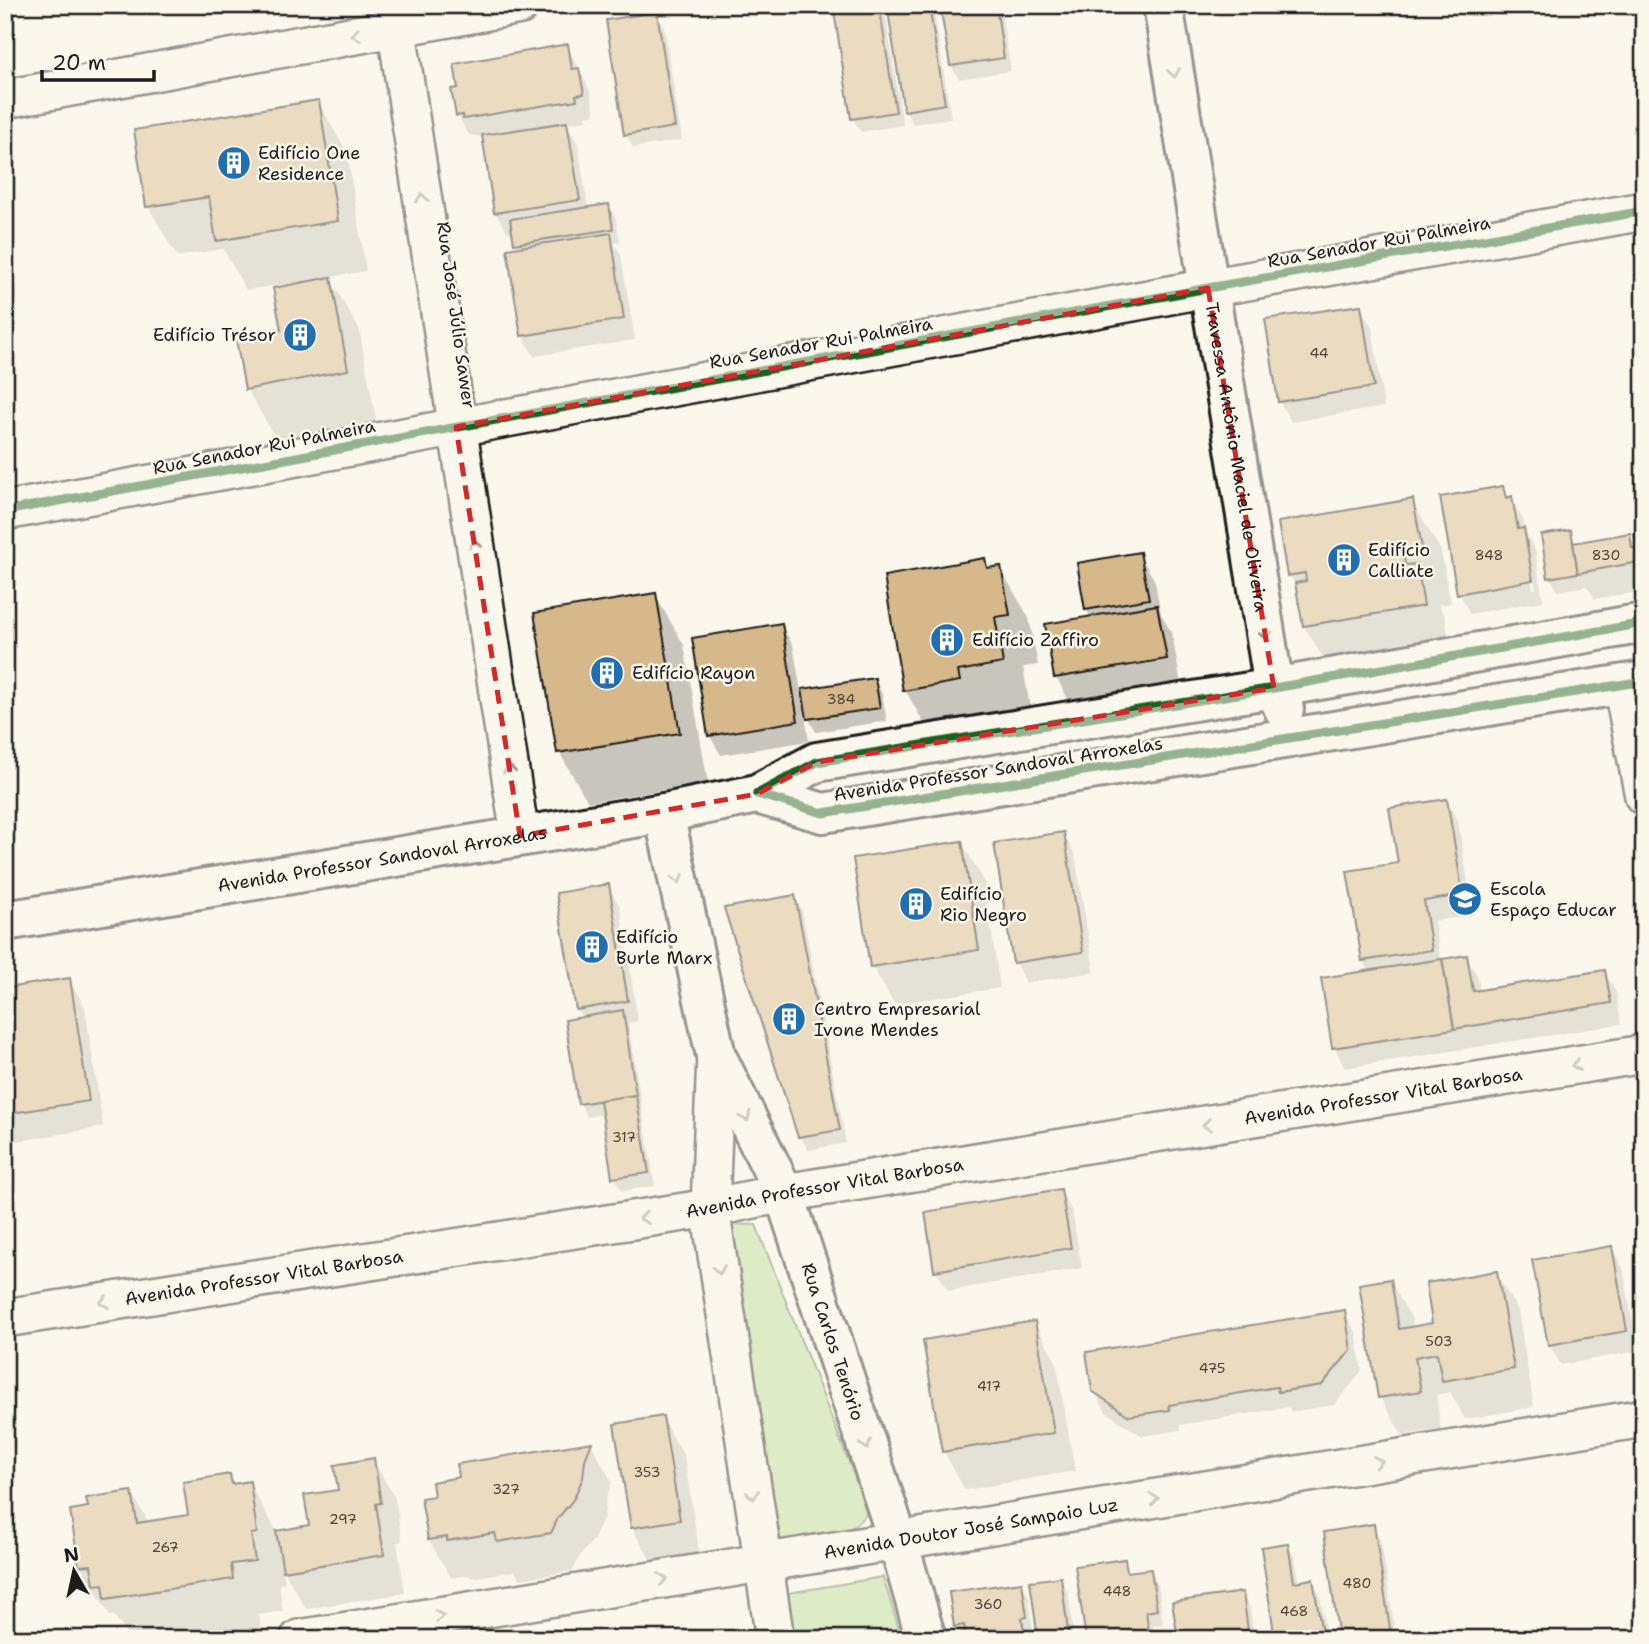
<svg xmlns="http://www.w3.org/2000/svg" width="1649" height="1644" viewBox="0 0 1649 1644" font-family="'Shantell Sans',sans-serif">
	<style>
		.green { fill: #b8dd98; stroke: #6a7c5a; stroke-width: 2 }
		.shadow { fill: #0003; fill-rule: evenodd }
		.building { fill: #d7b88a; stroke: #1c1c1c; stroke-width: 2 }
		.lines { fill: none; stroke-linecap: round; stroke-linejoin: round }
		.street-casing { stroke: #1c1c1c; stroke-width: 42 }
		.secondary-casing { stroke: #1c1c1c; stroke-width: 44 }
		.street { stroke: #fbf7ec; stroke-width: 37 }
		.secondary { stroke: #fbf7ec; stroke-width: 38 }
		.cycleway-casing { stroke: #fbf7ec; stroke-width: 13 }
		.cycleway { stroke: #1b5e20; stroke-width: 9 }
		.oneway { stroke: #97948e }
		.marked { fill: none; stroke: #d62828; stroke-width: 5; stroke-dasharray: 14 9; stroke-linejoin: round }
		.labels { text-anchor: middle; dominant-baseline: central; stroke-width: 5; stroke-linejoin: round; paint-order: stroke }
		.number-label { font-size: 14px; fill: #4b4338 }
		.poi-label { font-size: 18px; fill: #1c1c1c; stroke: #fbf7ec; text-anchor: start }
		.street-label { font-size: 18px; fill: #1c1c1c; stroke: #fbf7ec }
	</style>
	<rect width="100%" height="100%" fill="#fbf7ec"/>
	<filter id="ink" filterUnits="userSpaceOnUse"><feTurbulence type="fractalNoise" baseFrequency=".0143" numOctaves="2"/><feDisplacementMap in="SourceGraphic" scale="14" xChannelSelector="R" yChannelSelector="G"/><feConvolveMatrix kernelMatrix="1 2 1 2 8 2 1 2 1" color-interpolation-filters="sRGB"/></filter>
	<g filter="url(#ink)">
		<!-- green -->
		<g class="green">
			<path d="M729,1224L756,1225L868,1511C846,1543 801,1550 767,1534Z"/>
			<path d="M883,1577L902,1639H783L776,1595Z"/>
		</g>
		<!-- shadow -->
		<g class="shadow">
			<path d="M835,5H884L903,125L861,132L853,119Z"/>
			<path d="M889,5H933L951,118L913,124L905,110Z"/>
			<path d="M942,5H1000L1011,71L959,79L951,66Z"/>
			<path d="M656,14L664,27L682,140L633,148L626,134Z"/>
			<path d="M567,46L590,90L595,114L586,116L587,120L566,123L578,144L588,209L608,205L616,219L620,242L614,243L621,255L635,340L534,356L522,335L518,249L514,232L508,233L496,213L484,137L469,135L457,115Z"/>
			<path d="M318,102L347,152L366,271L329,277L359,329L376,420L276,439L247,389L283,332L292,283L246,290L223,249L177,257L148,206Z"/>
			<path d="M1360,307L1372,327L1384,407L1291,422L1279,401Z"/>
			<path d="M1502,488L1523,519L1526,534L1535,550L1543,601L1470,614L1459,593ZM1524,539L1528,543L1536,589H1533Z"/>
			<path d="M1412,501L1441,551L1451,603L1438,605L1445,616L1452,656L1334,676L1304,626L1299,592L1289,575Z"/>
			<path d="M1570,532L1577,544L1629,535L1639,552L1644,533V591L1595,599L1587,586L1558,591L1550,577Z"/>
			<path d="M1139,554L1155,581L1161,614L1172,633L1181,685L1071,704L1056,677L1091,618L1086,609Z"/>
			<path d="M984,560L990,569L1000,568L1029,618L1038,665L1023,667L1031,713L934,741L905,690Z"/>
			<path d="M655,595L684,645L708,783L588,802L559,752Z"/>
			<path d="M781,625L793,645L801,691L875,680L882,694L887,721L816,732L804,711L809,741L721,755L709,735Z"/>
			<path d="M1446,801L1458,821L1473,915L1434,921L1441,961L1466,957L1478,977L1480,992L1604,971L1616,992L1621,1024L1345,1068L1334,1047L1370,972L1364,961L1349,873L1400,865Z"/>
			<path d="M1063,834L1075,854L1094,972L1026,983L1015,963Z"/>
			<path d="M962,843L984,881L1000,988L894,1004L872,966Z"/>
			<path d="M608,886L620,906L638,1021L628,1023L655,1186L622,1191L614,1178L604,1114L587,1117L580,1103L583,1019L577,1009Z"/>
			<path d="M795,897L802,910L846,1143L808,1150L800,1136Z"/>
			<path d="M69,980L85,1007L103,1127L5,1143V990Z"/>
			<path d="M1060,1191L1072,1211L1082,1268L948,1291L936,1270Z"/>
			<path d="M1611,1247L1623,1268L1638,1351L1561,1365L1549,1345Z"/>
			<path d="M1496,1273L1518,1311L1534,1407L1465,1419L1450,1392L1436,1395L1441,1429L1402,1435L1380,1397L1390,1281L1412,1319L1413,1328L1435,1325Z"/>
			<path d="M1344,1312L1356,1332L1362,1371L1334,1405L1291,1412L1289,1407L1180,1425L1181,1430L1142,1436L1106,1412L1094,1391Z"/>
			<path d="M1034,1322L1056,1361L1075,1471L965,1490L944,1452L925,1341Z"/>
			<path d="M662,1418L684,1456L700,1558L654,1566L632,1528Z"/>
			<path d="M591,1444L612,1482L606,1499L604,1517L594,1539L579,1557L573,1571L520,1579L515,1571L471,1578L469,1575L451,1578L429,1540L436,1497L461,1479Z"/>
			<path d="M373,1460L395,1498L402,1541L397,1542L405,1593L306,1609L283,1569L285,1583L279,1584L283,1611L259,1615L261,1629L200,1639H130L114,1615L110,1616L81,1566L90,1509L132,1493L149,1523L190,1517L230,1476L235,1485L249,1483L277,1532L311,1526L340,1491Z"/>
			<path d="M1373,1526L1381,1540L1396,1639H1341Z"/>
			<path d="M1287,1545L1295,1558L1299,1583L1312,1581L1320,1595L1327,1639H1277Z"/>
			<path d="M1124,1561L1131,1574L1150,1571L1158,1585L1163,1624L1153,1625L1155,1639H1088Z"/>
			<path d="M1060,1579L1068,1592L1074,1639H1040Z"/>
			<path d="M1021,1584L1029,1597L1033,1631H1028L1029,1639H963L956,1626Z"/>
			<path d="M1242,1594L1250,1608L1254,1639H1179Z"/>
		</g>
		<!-- building -->
		<g class="building">
			<path d="M833,5H879L896,112L851,119Z"/>
			<path d="M887,5H929L945,104L904,111Z"/>
			<path d="M940,5H996L1004,58L950,66Z"/>
			<path d="M657,12L675,127L624,135L606,20Z"/>
			<path d="M568,44L572,69L579,68L584,94L576,95L577,100L463,119V115L456,116L451,89L458,88L454,64Z"/>
			<path d="M319,100L338,221L216,241L209,197L146,207L134,130Z"/>
			<path d="M567,122L580,200L494,213L482,135Z"/>
			<path d="M609,204L613,229L514,244L510,219Z"/>
			<path d="M611,233L624,319L521,336L507,249Z"/>
			<path d="M331,277L348,370L245,390L236,339L281,330L273,288Z"/>
			<path d="M1361,305L1374,387L1278,402L1265,319Z"/>
			<path d="M1503,486L1506,498L1512,496L1518,529L1524,528L1533,580L1457,594L1440,497Z"/>
			<path d="M1413,499L1423,553L1404,556L1405,565L1417,564L1424,606L1303,626L1295,583L1306,581L1305,573L1287,576L1278,522Z"/>
			<path d="M1571,530L1578,573L1548,578L1541,535Z"/>
			<path d="M1644,531V562H1639L1634,533Z"/>
			<path d="M1630,533L1632,548H1636L1639,562L1578,573L1573,543Z"/>
			<path d="M1140,552L1149,599L1085,610L1077,563Z"/>
			<path d="M985,558L987,568L1001,566L1010,615L995,617L1003,663L958,671L960,681L903,691L884,576Z"/>
			<path d="M656,593L680,733L557,753L534,613Z"/>
			<path d="M1157,605L1167,659L1054,678L1045,624Z"/>
			<path d="M782,623L798,721L708,736L692,638Z"/>
			<path d="M875,678L880,708L807,719L802,689Z"/>
			<path d="M1447,799L1463,895L1424,901L1432,950L1362,961L1347,871L1398,863L1389,808Z"/>
			<path d="M1064,832L1083,952L1013,963L994,843Z"/>
			<path d="M962,841L979,950L870,967L853,858Z"/>
			<path d="M609,884L628,1001L576,1010L556,893Z"/>
			<path d="M795,895L840,1130L798,1137L724,908Z"/>
			<path d="M1467,955L1473,991L1605,970L1611,1003L1454,1029L1442,959Z"/>
			<path d="M1442,959L1454,1029L1332,1048L1321,978Z"/>
			<path d="M70,978L89,1101L5,1114V988Z"/>
			<path d="M623,1010L636,1095L578,1104L565,1020Z"/>
			<path d="M636,1095L649,1173L612,1178L600,1100Z"/>
			<path d="M1061,1189L1071,1248L934,1271L925,1212Z"/>
			<path d="M1612,1246L1627,1331L1548,1345L1532,1260Z"/>
			<path d="M1497,1271L1514,1369L1442,1381L1437,1353L1415,1357L1421,1391L1378,1398L1359,1284L1391,1279L1399,1329L1432,1323L1426,1283Z"/>
			<path d="M1345,1310L1351,1350L1322,1385L1278,1392L1277,1387L1169,1405L1170,1410L1129,1416L1092,1391L1086,1352Z"/>
			<path d="M1035,1321L1054,1433L942,1452L923,1340Z"/>
			<path d="M663,1416L680,1520L631,1528L614,1424Z"/>
			<path d="M592,1442L585,1460L583,1478L573,1500L558,1518L551,1533L497,1542L495,1533L447,1541V1537L428,1540L421,1498L434,1496L432,1482L459,1477L457,1464Z"/>
			<path d="M374,1458L381,1503L376,1504L384,1555L283,1571L276,1531L309,1525L304,1495L338,1490L334,1465Z"/>
			<path d="M230,1474L232,1484L250,1481L257,1533L251,1534L255,1561L231,1564L233,1579L105,1599L103,1584L94,1585L91,1565L79,1566L70,1510L88,1507L86,1498L132,1491L137,1523L188,1515L183,1482Z"/>
			<path d="M1374,1524L1391,1635L1339,1639L1324,1532Z"/>
			<path d="M1288,1543L1294,1582L1313,1579L1323,1639H1275L1261,1547Z"/>
			<path d="M1125,1559L1127,1572L1151,1569L1157,1610L1146,1612L1149,1632L1086,1639L1075,1566Z"/>
			<path d="M1061,1577L1069,1639H1038L1030,1581Z"/>
			<path d="M1022,1582L1027,1617L1022,1618L1025,1639H966L964,1625L954,1627L949,1592Z"/>
			<path d="M1243,1592L1249,1639H1178L1172,1602Z"/>
		</g>
		<g class="lines">
			<!-- street casing -->
			<g class="street-casing">
				<g id="street">
					<path d="M393,5L520,836"/>
					<path d="M5,99L520,5"/>
					<path d="M5,511L1208,288L1644,211"/>
					<path d="M1622,684L1644,796"/>
					<path d="M716,1056L710,1208L775,1639"/>
					<path id="s1" d="M5,1318L710,1208L784,1193L1644,1054"/>
					<path id="s2" d="M299,1639L1644,1418"/>
				</g>
			</g>
			<!-- secondary casing -->
			<g class="secondary-casing">
				<g id="secondary">
					<path id="s3" d="M1163,5L1274,688L1284,709"/>
					<path d="M757,794L823,813L1644,681"/>
					<path id="s4" d="M664,813L716,1056L784,1193L898,1541L926,1639"/>
					<path id="s5" d="M5,921L664,813L757,794L817,762L1274,688L1644,623"/>
				</g>
			</g>
			<!-- street -->
			<use href="#street" class="street"/>
			<!-- secondary -->
			<use href="#secondary" class="secondary"/>
			<!-- cycleway casing -->
			<g class="cycleway-casing">
				<g id="cycleway">
					<path d="M5,511L1208,288L1644,211"/>
					<path d="M757,794L817,762L1274,688L1644,623"/>
					<path d="M757,794L823,813L1644,681"/>
				</g>
			</g>
			<!-- cycleway -->
			<use href="#cycleway" class="cycleway"/>
		</g>
		<!-- one-way arrows -->
		<defs><path id="oneway-chevron" d="M-2-3.5L2.5 0L-2 3.5" fill="none" stroke-width="1.6" stroke-linecap="round" stroke-linejoin="round" transform="scale(1.75)"/></defs>
		<g class="oneway">
			<use href="#oneway-chevron" transform="translate(356 35) rotate(170)"/>
			<use href="#oneway-chevron" transform="translate(1174 73) rotate(81)"/>
			<use href="#oneway-chevron" transform="translate(422 198) rotate(-98)"/>
			<use href="#oneway-chevron" transform="translate(475 544) rotate(-99)"/>
			<use href="#oneway-chevron" transform="translate(1266 636) rotate(81)"/>
			<use href="#oneway-chevron" transform="translate(509 769) rotate(-99)"/>
			<use href="#oneway-chevron" transform="translate(678 879) rotate(78)"/>
			<use href="#oneway-chevron" transform="translate(1576 1065) rotate(171)"/>
			<use href="#oneway-chevron" transform="translate(746 1117) rotate(64)"/>
			<use href="#oneway-chevron" transform="translate(1207 1125) rotate(171)"/>
			<use href="#oneway-chevron" transform="translate(644 1218) rotate(171)"/>
			<use href="#oneway-chevron" transform="translate(719 1270) rotate(81)"/>
			<use href="#oneway-chevron" transform="translate(104 1302) rotate(171)"/>
			<use href="#oneway-chevron" transform="translate(866 1445) rotate(72)"/>
			<use href="#oneway-chevron" transform="translate(1378 1462) rotate(-9)"/>
			<use href="#oneway-chevron" transform="translate(753 1495) rotate(81)"/>
			<use href="#oneway-chevron" transform="translate(1154 1499) rotate(-9)"/>
			<use href="#oneway-chevron" transform="translate(663 1579) rotate(-9)"/>
			<use href="#oneway-chevron" transform="translate(439 1616) rotate(-9)"/>
		</g>
	</g>
	<!-- marked area -->
	<path d="M0 0H1649V1644H0ZM1208,288L1274,688L817,762L757,794L520,836L456,427Z" fill="#fbf7ec" fill-opacity=".55" fill-rule="evenodd"/>
	<path class="marked" d="M1208,288L1274,688L817,762L757,794L520,836L456,427Z"/>
	<!-- icons -->
	<defs>
		<g id="building-disc" transform="scale(1.75)"><circle r="9.5" fill="#1f6fb2" stroke="#fbf7ec"/><path d="M-4-6H4V6H1V3H-1V6H-4ZM-2.5-4.3h1.7v1.8h-1.7ZM.8-4.3h1.7v1.8H.8ZM-2.5-1h1.7V.8h-1.7ZM.8-1h1.7V.8H.8Z" fill="#fff"/></g>
		<g id="school-disc" transform="scale(1.75)"><circle r="9.5" fill="#1f6fb2" stroke="#fbf7ec"/><path d="M0-5L7-2L0 1L-7-2ZM-4 1L0 2.5L4 1V4Q0 6-4 4Z" fill="#fff"/></g>
	</defs>
	<g fill-rule="evenodd">
		<use href="#building-disc" x="234" y="163"/>
		<use href="#building-disc" x="300" y="335"/>
		<use href="#building-disc" x="1344" y="560"/>
		<use href="#building-disc" x="947" y="640"/>
		<use href="#building-disc" x="607" y="673"/>
		<use href="#school-disc" x="1465" y="899"/>
		<use href="#building-disc" x="916" y="904"/>
		<use href="#building-disc" x="592" y="947"/>
		<use href="#building-disc" x="789" y="1019"/>
	</g>
	<g class="labels">
		<!-- number labels -->
		<g class="number-label">
			<text x="1319" y="353">44</text>
			<text x="1489" y="555">848</text>
			<text x="1606" y="555">830</text>
			<text x="841" y="699">384</text>
			<text x="624" y="1137">317</text>
			<text x="1439" y="1341">503</text>
			<text x="1212" y="1368">475</text>
			<text x="989" y="1386">417</text>
			<text x="647" y="1472">353</text>
			<text x="506" y="1489">327</text>
			<text x="343" y="1519">297</text>
			<text x="165" y="1547">267</text>
			<text x="1357" y="1583">480</text>
			<text x="1117" y="1591">448</text>
			<text x="988" y="1604">360</text>
			<text x="1294" y="1611">468</text>
		</g>
		<!-- poi labels -->
		<g class="poi-label">
			<text x="258" y="153">Edifício One<tspan x="258" dy="21">Residence</tspan></text>
			<text x="276" y="335" text-anchor="end">Edifício Trésor</text>
			<text x="1368" y="550">Edifício<tspan x="1368" dy="21">Calliate</tspan></text>
			<text x="972" y="640">Edifício Zaffiro</text>
			<text x="632" y="673">Edifício Rayon</text>
			<text x="1490" y="889">Escola<tspan x="1490" dy="21">Espaço Educar</tspan></text>
			<text x="940" y="894">Edifício<tspan x="940" dy="21">Rio Negro</tspan></text>
			<text x="616" y="937">Edifício<tspan x="616" dy="21">Burle Marx</tspan></text>
			<text x="814" y="1009">Centro Empresarial<tspan x="814" dy="21">Ivone Mendes</tspan></text>
		</g>
		<!-- street labels -->
		<g class="street-label">
			<text transform="translate(1379 242) rotate(-10)">Rua Senador Rui Palmeira</text>
			<text transform="translate(456 315) rotate(82)">Rua José Júlio Sawer</text>
			<text transform="translate(821 343) rotate(-10)">Rua Senador Rui Palmeira</text>
			<text transform="translate(264 447) rotate(-11)">Rua Senador Rui Palmeira</text>
			<text stroke="none"><textPath href="#s3" startOffset="458">Travessa Antônio Maciel de Oliveira</textPath></text>
			<text transform="translate(998 769) rotate(-9)">Avenida Professor Sandoval Arroxelas</text>
			<text stroke="none"><textPath href="#s5" startOffset="382">Avenida Professor Sandoval Arroxelas</textPath></text>
			<text stroke="none"><textPath href="#s1" startOffset="1396">Avenida Professor Vital Barbosa</textPath></text>
			<text stroke="none"><textPath href="#s1" startOffset="830">Avenida Professor Vital Barbosa</textPath></text>
			<text stroke="none"><textPath href="#s1" startOffset="262">Avenida Professor Vital Barbosa</textPath></text>
			<text stroke="none"><textPath href="#s4" startOffset="558">Rua Carlos Tenório</textPath></text>
			<text stroke="none"><textPath href="#s2" startOffset="681">Avenida Doutor José Sampaio Luz</textPath></text>
		</g>
	</g>
	<!-- margin -->
	<rect width="1649" height="1644" fill="none" stroke="#fbf7ec" stroke-width="28"/>
	<rect x="14" y="14" width="1621" height="1616" fill="none" stroke="#1c1c1c" stroke-width="2.5" filter="url(#ink)"/>
	<!-- north arrow -->
	<g transform="translate(74 1571) rotate(351)" stroke="#fbf7ec" stroke-width="5" paint-order="stroke">
	<path d="M0-5L12 26L0 18L-12 26Z" fill="#1c1c1c"/>
	<text y="-10" font-size="19" font-weight="bold" text-anchor="middle" fill="#1c1c1c">N</text>
	</g>
	<!-- scale -->
	<path d="M42 70v10h112v-10" fill="none" stroke="#1c1c1c" stroke-width="3.5"/>
	<text x="52" y="70" font-size="21" fill="#1c1c1c" stroke="#fbf7ec" stroke-width="5" paint-order="stroke">20 m</text>
</svg>
